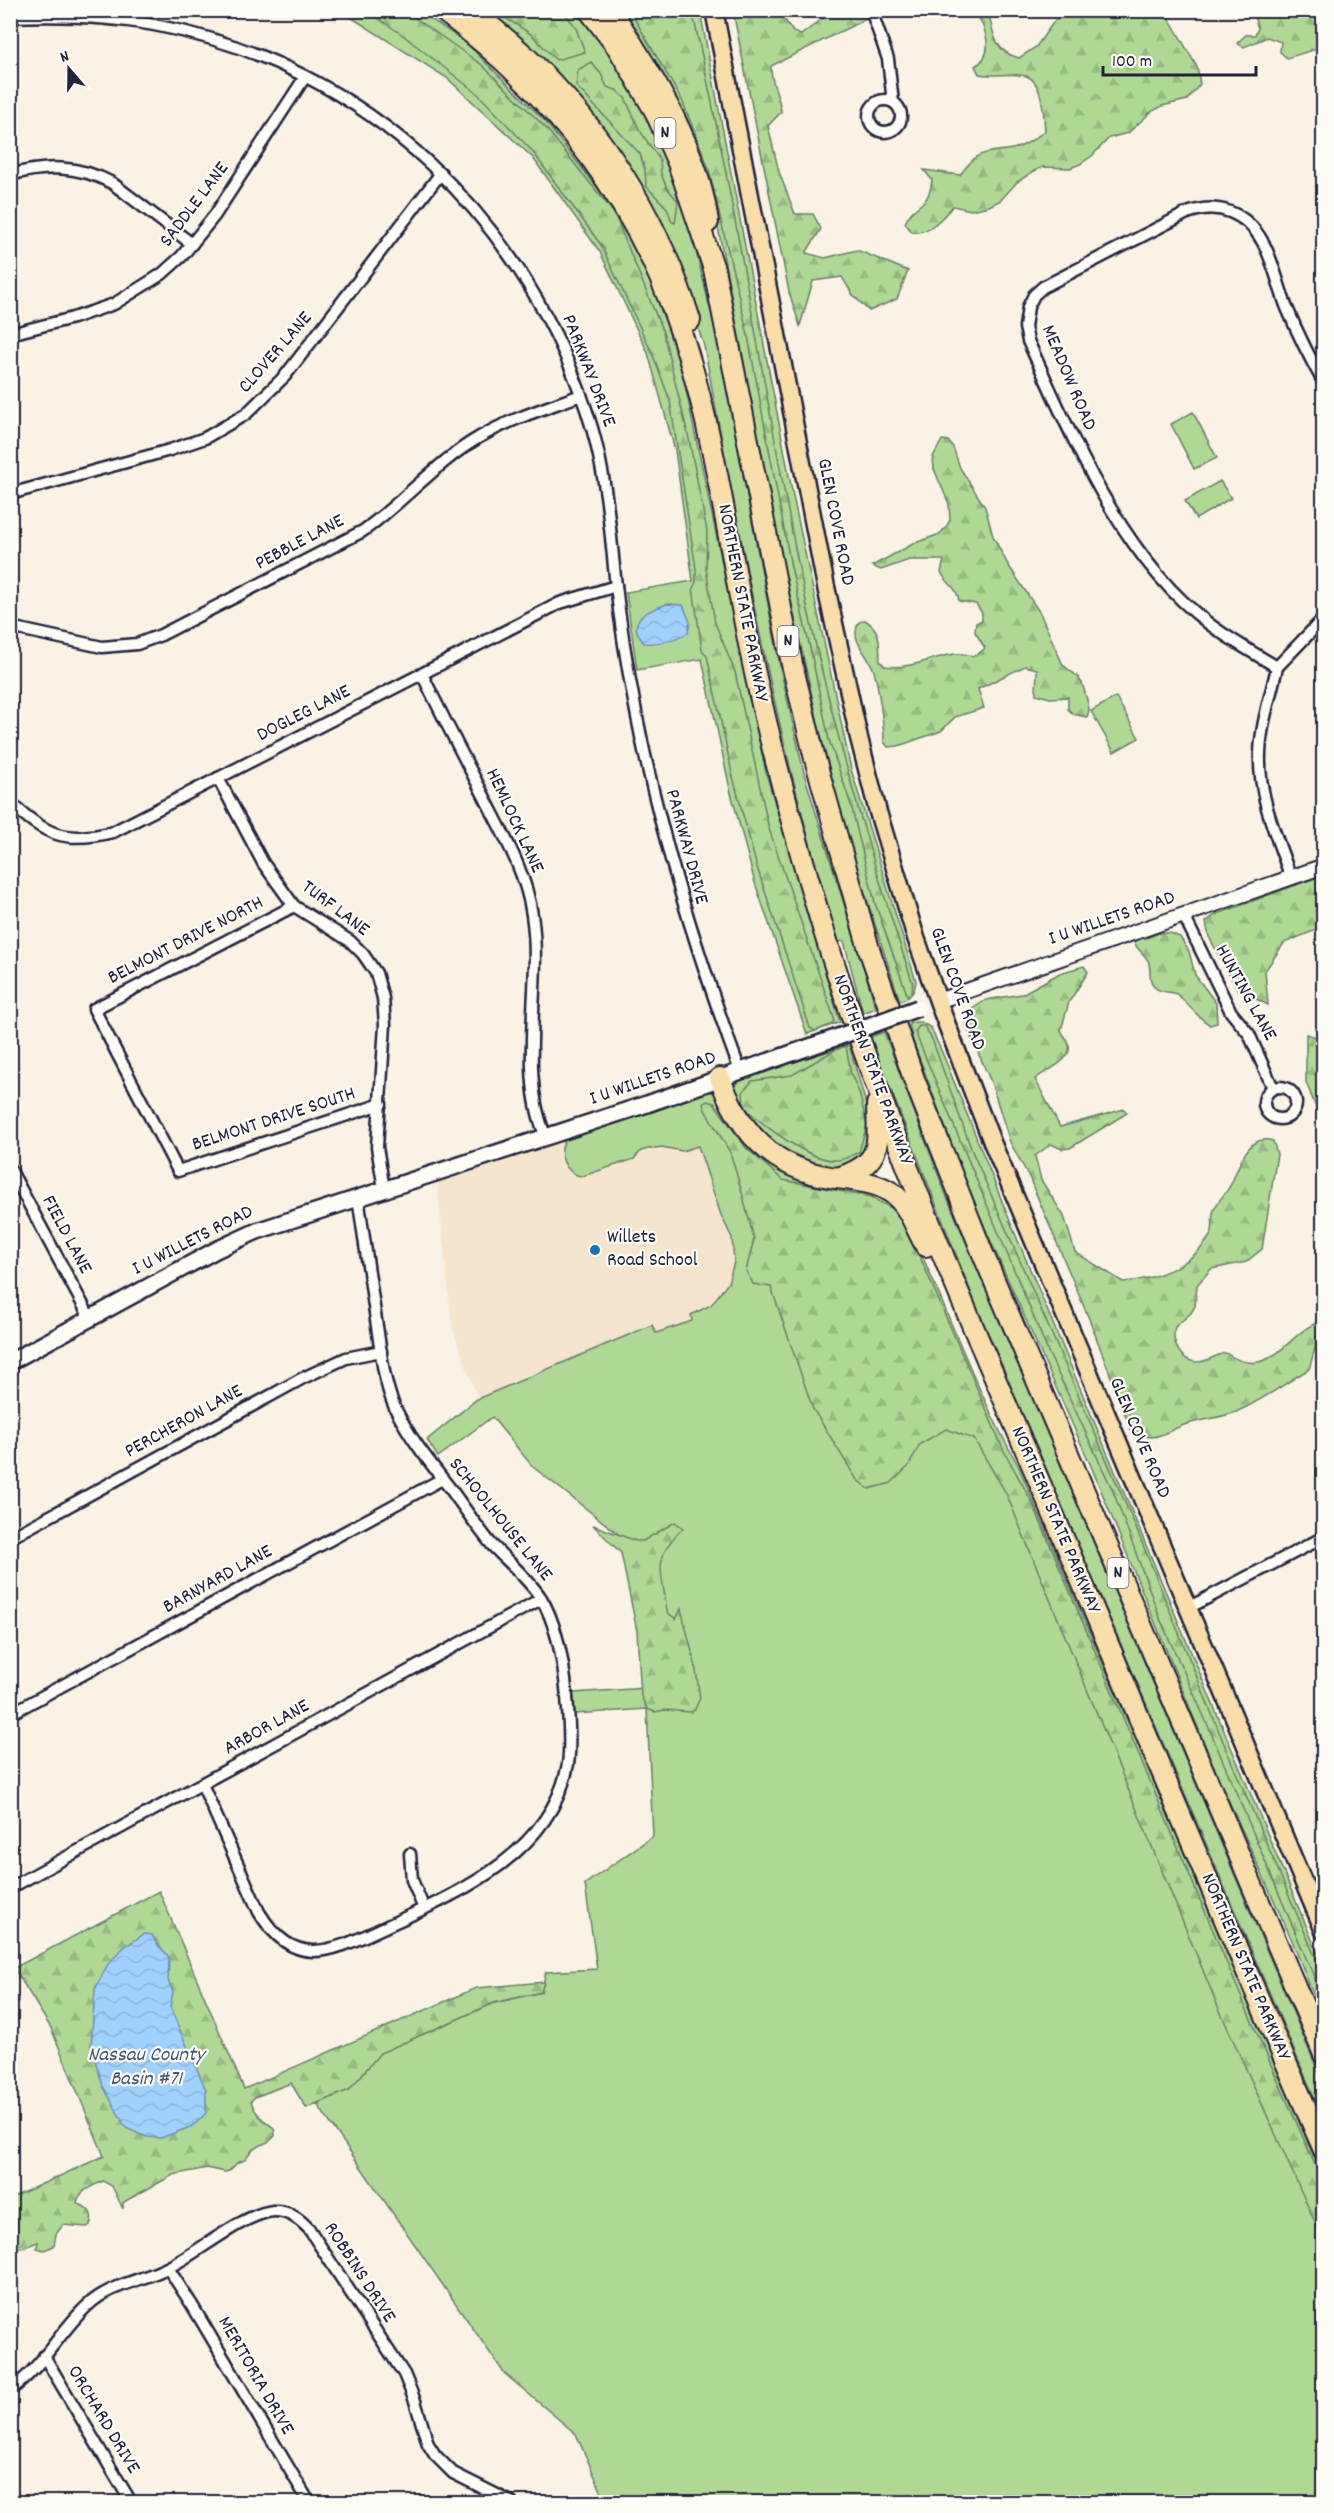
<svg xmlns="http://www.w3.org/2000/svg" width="1334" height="2513" viewBox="0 0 1334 2513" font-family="Dekko,sans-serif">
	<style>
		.built { fill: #f5e5cf }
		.green { fill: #afd895; stroke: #687d68; stroke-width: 1.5 }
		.forest { fill: url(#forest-firs); stroke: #687d68; stroke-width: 1.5 }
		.water { fill: url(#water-waves); stroke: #6e8baf; stroke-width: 1.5 }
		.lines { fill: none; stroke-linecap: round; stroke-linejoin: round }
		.minor-casing { stroke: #22223b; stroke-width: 15 }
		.tertiary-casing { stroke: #22223b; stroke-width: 18 }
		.secondary-casing { stroke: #22223b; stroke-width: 20 }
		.primary-casing { stroke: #22223b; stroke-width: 21 }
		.motorway-casing { stroke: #22223b; stroke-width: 24 }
		.minor { stroke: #fdfcf7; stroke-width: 10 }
		.tertiary { stroke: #fdfcf7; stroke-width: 14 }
		.secondary { stroke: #fdfcf7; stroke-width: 15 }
		.primary { stroke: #f9deab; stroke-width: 16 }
		.motorway { stroke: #f9deab; stroke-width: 20 }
		.secondary-bridge-casing { stroke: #22223b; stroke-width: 20; stroke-linecap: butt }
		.secondary-bridge { stroke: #fdfcf7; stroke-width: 15 }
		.poi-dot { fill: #1f6fb2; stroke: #fdfcf7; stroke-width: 2 }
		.labels { text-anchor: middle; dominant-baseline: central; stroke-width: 4.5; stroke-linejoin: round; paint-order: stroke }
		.shield { fill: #fdfcf7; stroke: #646373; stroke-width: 1.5 }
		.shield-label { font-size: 18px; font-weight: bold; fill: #22223b }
		.street-label { font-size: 20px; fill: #22223b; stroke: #fdfcf7 }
		.poi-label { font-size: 20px; fill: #22223b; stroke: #fdfcf7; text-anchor: start }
		.water-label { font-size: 21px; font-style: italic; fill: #485775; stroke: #fdfcf7 }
	</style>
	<defs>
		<pattern id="forest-firs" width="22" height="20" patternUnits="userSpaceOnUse" patternTransform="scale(1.5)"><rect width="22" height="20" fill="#afd895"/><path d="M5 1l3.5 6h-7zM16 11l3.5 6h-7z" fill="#96b981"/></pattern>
		<pattern id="water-waves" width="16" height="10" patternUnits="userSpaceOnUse" patternTransform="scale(1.5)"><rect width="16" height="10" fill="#a0d1fd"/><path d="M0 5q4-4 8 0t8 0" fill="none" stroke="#8ab3da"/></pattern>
	</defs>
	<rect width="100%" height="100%" fill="#f9f2e5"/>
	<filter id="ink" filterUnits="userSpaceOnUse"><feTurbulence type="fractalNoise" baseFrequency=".0167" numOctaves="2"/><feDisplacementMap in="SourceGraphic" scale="12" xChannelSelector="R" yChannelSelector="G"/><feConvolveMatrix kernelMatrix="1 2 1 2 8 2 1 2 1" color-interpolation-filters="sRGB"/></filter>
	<g filter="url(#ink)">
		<!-- built -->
		<path class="built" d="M685,1091L814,1424L533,1467L478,1399L452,1327L436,1172Z"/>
		<!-- green -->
		<g class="green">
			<path d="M341,11H419L466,43L544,120L615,210L657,295L683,376L766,773L840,1022L807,1034L755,883L730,789L702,659L637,670L626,592L693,581L675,450L648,353L600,252L533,158L447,78Z"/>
			<path d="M480,11H577L598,35L638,97L671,171L697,254L716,334L781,672L805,777L876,1008L863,1013L844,941L839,942C777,747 742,547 704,346L689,300Z"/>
			<path d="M619,11H700L793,496L851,769L916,981C915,992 911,997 900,1001L864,891L827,764L782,560L716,217Z"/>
			<path d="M1193,412L1217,458L1194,469L1171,424Z"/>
			<path d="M1220,481L1231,498L1196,519L1185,501Z"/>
			<path d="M1116,697L1139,738L1114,752L1091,711Z"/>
			<path d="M915,1022H921L931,1028L944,1057L1014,1231L1323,1966V2019L1291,1938L1219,1779L1091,1466L972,1199L913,1041L909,1024Z"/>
			<path d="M884,1032L946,1195L1323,2083V2118L976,1305L870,1037Z"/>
			<path d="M849,1045L871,1121L873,1136L863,1157L842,1170L800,1163L759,1135L732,1089L738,1082L746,1077Z"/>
			<path d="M703,1092H712L721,1097L745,1140L844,1185L896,1200C940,1287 970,1381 1018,1465L1323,2178V2502H606L576,2434L504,2373L317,2104L349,2090L380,2053L494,2003L541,1992L546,1972L597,1969L585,1884L653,1836L647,1709L575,1714L573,1693L646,1688L640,1551L533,1467L492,1417L438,1457L427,1440L477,1399L652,1325L656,1333L692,1321L691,1315L711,1305L728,1283L734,1262L732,1238L721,1215L698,1146L682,1151L662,1147L648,1149L641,1151L634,1159L583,1176C565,1176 555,1151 567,1138Z"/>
		</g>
		<!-- forest -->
		<g class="forest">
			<path d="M367,11H405L482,65L546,128L614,213L663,332L689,439L707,531L706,569L715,623L735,672L769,829L834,1018L833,1024L815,1031L810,1028L756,864L732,773L707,656L702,650L693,588L696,582V569L670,401L653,355L601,245L532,151L478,94L400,33Z"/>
			<path d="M495,11H563L575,26L585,52L556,60L531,34Z"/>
			<path d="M630,11H692C733,190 761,372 796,553C825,700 865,842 913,984L912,991L908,997L875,903L851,805L829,740L811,652L791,567L747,331L708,166L682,100Z"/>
			<path d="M733,11H779L793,32L801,35L830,13L829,11H862L866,19L771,66C770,82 780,96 781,112L768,126L779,172L795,214H813L821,229L806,253L825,258L857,250L908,271L897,299L869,311L853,295L842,277L813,281L800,326L789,292Z"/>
			<path d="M974,11H988C994,34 993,51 1019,58L1036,47L1055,20L1071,11H1165L1197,67L1200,84L1187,100L1162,106L1151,112L1128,133L1109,138L1092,156L1080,164L1070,168L1043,167L1034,171L1017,182L1001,200L989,206L971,210L953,206C942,218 930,234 912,232L905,223C915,200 928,211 932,180L924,170L960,175C979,149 982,154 1012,149C1024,147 1035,138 1045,131C1044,116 1043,81 1026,76C1011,72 994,77 979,74L975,66C996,55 986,27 974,11Z"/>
			<path d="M1252,11H1323V47L1287,58L1280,52L1281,42L1267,37L1244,47L1237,43L1246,35H1255L1258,28Z"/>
			<path d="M591,62L601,74L607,87L616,90L625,98L640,131L660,160L661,174L667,188L678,201L675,223L672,222L667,208L646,186L645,170L640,154L576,86L578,70Z"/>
			<path d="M942,440L948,441L953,447L960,468L985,507L993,536L1007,563L1040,613L1063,665L1078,677L1082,683L1088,703L1089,710L1087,717L1073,714L1068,709V697L1050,698L1036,694L1037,669L1025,666L978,689L984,708L955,717L941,731L898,746L888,747L884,742C884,726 878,682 873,668C866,652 849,639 859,622L865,620C882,631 879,642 880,661L885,666C909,670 932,657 955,654C971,652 971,662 985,648L975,632L976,623L982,620V613L976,604L959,601C958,588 946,583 941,572L944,560H909L881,570L872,566L915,543L940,534L946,527L950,520L949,504L934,469L933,457Z"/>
			<path d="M1323,875V927L1284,943L1265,971L1268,1005L1238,990L1209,937L1206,922L1215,915Z"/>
			<path d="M1159,933H1170L1180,937L1189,951L1195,975L1216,1003L1217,1023L1210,1025C1197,1017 1190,1006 1179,996C1173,990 1164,994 1157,989C1148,984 1151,971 1149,963C1146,954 1136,950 1133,940L1136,936L1147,938Z"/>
			<path d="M1084,966L1088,972L1069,1002L1061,1030C1063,1035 1067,1038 1068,1043C1076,1060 1044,1071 1035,1079L1060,1127L1124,1109L1127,1113L1070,1148L1062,1149L1051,1144L1035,1156L1041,1180L1064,1216L1075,1252L1123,1282C1155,1280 1193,1265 1210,1236C1215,1228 1211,1221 1213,1213C1215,1203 1225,1195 1230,1186C1239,1168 1246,1133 1273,1141L1277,1154L1262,1249L1246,1262L1211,1269L1197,1285L1195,1306L1191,1313L1175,1327C1171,1342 1180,1362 1198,1362C1208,1362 1216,1354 1226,1353C1271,1384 1287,1331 1320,1322L1321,1328L1309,1369C1287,1382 1260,1402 1236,1412C1220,1418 1203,1419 1187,1424C1162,1432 1156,1445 1131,1430L1090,1321L1029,1177L1010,1142L991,1082L965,1023L971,1010L986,1000L1022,994L1060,973Z"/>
			<path d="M919,1026H924L932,1039L972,1151L1134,1523L1229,1756L1323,1975V1998L1206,1721L1161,1621L1113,1491L1049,1354L915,1032Z"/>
			<path d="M1306,1034L1323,1039V1126L1306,1082Z"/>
			<path d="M846,1046L851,1074L859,1092L867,1125L859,1152C852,1155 845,1160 837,1160C810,1162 763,1125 744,1107L743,1092L752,1081L792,1075L835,1050Z"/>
			<path d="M707,1101L714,1103L746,1148L783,1180L870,1197L901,1213L1004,1451L1032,1502L1239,1992L1323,2183V2240L1216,2002L1006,1493L974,1439L946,1429L920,1444L908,1467L891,1483L869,1489L857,1480L813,1409L771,1287L753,1284L746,1271L754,1239L741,1189L730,1152L705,1110L703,1103Z"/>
			<path d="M675,1522L683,1528C650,1559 663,1572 667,1612L676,1619L681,1609L695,1664L700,1698L695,1709L691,1712L664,1710L655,1712L647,1709L641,1696L637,1631L621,1553L593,1525L636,1541H643Z"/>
			<path d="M159,1891L244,2089L476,1988L544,1982L541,1992L494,2003L380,2053L349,2090L306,2108L291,2083L255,2097L251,2101C255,2114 263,2120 274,2128L275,2136L270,2141L253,2149L245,2160L237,2163L229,2171L225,2172L207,2168L173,2175L129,2199L123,2203V2209L112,2186L103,2181C92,2187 79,2190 77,2203C87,2207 95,2213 90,2225L87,2227L63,2225L56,2234L54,2246L44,2250L37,2248L38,2242L22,2248L11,2247V2198L104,2156L51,2028L14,1968Z"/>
		</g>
		<!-- water -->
		<g class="water">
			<path d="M667,604L683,605L690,622L688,633C673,641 661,644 644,643C624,619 647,611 667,604Z"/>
			<path d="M144,1934L152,1935L158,1945L169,1957L168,1980L173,1992L170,2007L206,2090V2113L193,2126L161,2138L146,2137L126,2128L103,2086L91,2048L95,1989L108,1964L124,1947Z"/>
		</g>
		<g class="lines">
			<!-- minor casing -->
			<g class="minor-casing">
				<g id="minor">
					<path d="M871,10L888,59L893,102"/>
					<path d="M10,17C59,15 106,16 154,25C368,65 530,221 592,428C606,476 610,527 615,577C620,622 627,667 636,712C660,836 697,953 740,1071"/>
					<circle cx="885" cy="116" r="16"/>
					<path d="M10,175C46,165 78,165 112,183L192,244"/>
					<path d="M10,334L73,318L114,304L162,274L182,256L215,215L305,77"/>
					<path d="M1324,383C1310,359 1298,334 1287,308C1273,273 1269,227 1230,212C1214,206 1200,208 1185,214L1043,287L1034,295L1028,307L1025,327L1028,341C1073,438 1120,556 1208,623C1230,640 1254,653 1277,667L1324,618"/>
					<path d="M10,494L170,450L205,438L246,414L285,376L441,173"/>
					<path d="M10,627L102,647L137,644L161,635L363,531C403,502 437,462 478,438C510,419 546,408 581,395"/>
					<path d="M1277,667C1271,695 1261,724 1260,753C1258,797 1277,837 1291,878"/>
					<path d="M422,674C442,715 463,756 484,796C503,834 526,872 532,915C543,985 517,1072 546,1137"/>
					<path d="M218,778L263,863L294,906L350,941L363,954L376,973L383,998L385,1025L377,1147L384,1189"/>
					<path d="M10,802C45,835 65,844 113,832L560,603L616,586"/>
					<path d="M294,906L94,1009L178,1171L381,1104"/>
					<path d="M1184,916L1231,1012L1249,1034L1273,1088"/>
					<circle cx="1280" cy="1103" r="16"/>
					<path d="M10,1169L90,1318"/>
					<path d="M10,1538L303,1378L346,1358L381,1351"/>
					<path d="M1188,1608L1324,1537"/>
					<path d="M10,1714L442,1479"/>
					<path d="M202,1784L259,1912C296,1973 334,1950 387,1926C459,1893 552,1853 568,1764C571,1743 569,1719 567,1697C564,1666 558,1626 541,1598C528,1578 508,1562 492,1545C478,1528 465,1509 452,1491C432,1465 411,1440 396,1410C383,1383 381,1350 376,1320C370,1279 364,1238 358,1197"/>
					<path d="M410,1854L412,1880L424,1909"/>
					<path d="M10,1888L541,1599"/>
					<path d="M168,2268L192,2305L309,2502"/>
					<path d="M44,2356L131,2502"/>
					<path d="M10,2390C42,2368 59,2332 87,2306C110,2284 142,2281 169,2267C198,2253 243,2214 273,2211C288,2210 299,2218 309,2229L404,2374L415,2401L428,2444L435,2455L453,2473L511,2502"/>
				</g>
			</g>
			<!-- tertiary casing -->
			<g class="tertiary-casing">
				<path id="tertiary" d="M938,1001L1324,866"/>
			</g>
			<!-- secondary casing -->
			<g class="secondary-casing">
				<path id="secondary" d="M10,1362L216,1250L257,1231L647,1104L838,1037"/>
			</g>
			<!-- primary casing -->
			<g class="primary-casing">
				<path id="primary" d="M714,10L826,587L859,738L878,812L916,938L942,1012L992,1142L1324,1931"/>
			</g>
			<!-- motorway casing -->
			<g class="motorway-casing">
				<g id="motorway">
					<path d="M442,10C534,79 609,165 657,271C707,381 722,506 745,624C766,735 797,845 831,954C892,1145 973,1327 1052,1511C1142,1724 1231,1938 1324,2150"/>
					<path d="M469,10C574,85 652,198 690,320"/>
					<path d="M589,10L618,48L655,111L678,163L714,269L792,664L815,759L869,949L914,1079L983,1254L1324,2054"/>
					<path d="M611,10C652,76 697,143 708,222"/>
					<path d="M720,1078C739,1131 772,1168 830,1177C850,1180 875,1181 892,1193C910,1206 915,1228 926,1246"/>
					<path d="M837,1178C883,1164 878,1145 877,1104"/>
				</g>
			</g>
			<!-- minor -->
			<use href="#minor" class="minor"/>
			<!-- tertiary -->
			<use href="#tertiary" class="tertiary"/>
			<!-- secondary -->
			<use href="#secondary" class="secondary"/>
			<!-- primary -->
			<use href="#primary" class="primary"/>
			<!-- motorway -->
			<use href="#motorway" class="motorway"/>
			<!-- secondary-bridge casing -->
			<g class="secondary-bridge-casing">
				<path id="secondary-bridge" d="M838,1037L918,1008"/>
			</g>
			<!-- secondary-bridge -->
			<use href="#secondary-bridge" class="secondary-bridge"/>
		</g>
	</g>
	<!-- markers -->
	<circle class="poi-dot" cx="595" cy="1250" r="6"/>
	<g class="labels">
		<!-- shield labels -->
		<g class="shield">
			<rect x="654.5" y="118" width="21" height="30" rx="4.5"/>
			<rect x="777.5" y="626" width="21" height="30" rx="4.5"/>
			<rect x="1107.5" y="1558" width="21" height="30" rx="4.5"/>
		</g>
		<g class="shield-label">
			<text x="665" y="133">N</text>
			<text x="788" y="641">N</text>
			<text x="1118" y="1573">N</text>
		</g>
		<!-- street labels -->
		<g class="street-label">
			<text transform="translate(195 205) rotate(-53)">SADDLE LANE</text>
			<text transform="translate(276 353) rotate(-49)">CLOVER LANE</text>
			<text transform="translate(588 371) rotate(69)">PARKWAY DRIVE</text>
			<text transform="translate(1068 378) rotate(67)">MEADOW ROAD</text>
			<text transform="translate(835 522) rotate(79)">GLEN COVE ROAD</text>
			<text transform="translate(300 543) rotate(-28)">PEBBLE LANE</text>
			<text transform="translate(742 603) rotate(79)">NORTHERN STATE PARKWAY</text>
			<text transform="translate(304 714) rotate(-27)">DOGLEG LANE</text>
			<text transform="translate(514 821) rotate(65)">HEMLOCK LANE</text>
			<text transform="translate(686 847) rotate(75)">PARKWAY DRIVE</text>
			<text transform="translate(335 909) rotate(37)">TURF LANE</text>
			<text transform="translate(1112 919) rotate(-19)">I U WILLETS ROAD</text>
			<text transform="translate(186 941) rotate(-27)">BELMONT DRIVE NORTH</text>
			<text transform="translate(957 989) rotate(70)">GLEN COVE ROAD</text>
			<text transform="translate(1245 993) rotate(61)">HUNTING LANE</text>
			<text transform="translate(872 1070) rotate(70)">NORTHERN STATE PARKWAY</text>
			<text transform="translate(653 1079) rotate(-19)">I U WILLETS ROAD</text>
			<text transform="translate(274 1120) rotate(-18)">BELMONT DRIVE SOUTH</text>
			<text transform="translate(66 1235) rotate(62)">FIELD LANE</text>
			<text transform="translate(193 1241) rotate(-27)">I U WILLETS ROAD</text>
			<text transform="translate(184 1422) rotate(-29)">PERCHERON LANE</text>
			<text transform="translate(1139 1438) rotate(67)">GLEN COVE ROAD</text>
			<text transform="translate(500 1520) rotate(51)">SCHOOLHOUSE LANE</text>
			<text transform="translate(1055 1520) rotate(67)">NORTHERN STATE PARKWAY</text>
			<text transform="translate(218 1580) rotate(-29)">BARNYARD LANE</text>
			<text transform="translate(267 1728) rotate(-29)">ARBOR LANE</text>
			<text transform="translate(1245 1967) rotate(67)">NORTHERN STATE PARKWAY</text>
			<text transform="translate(359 2273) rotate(57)">ROBBINS DRIVE</text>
			<text transform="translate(255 2376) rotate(60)">MERITORIA DRIVE</text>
			<text transform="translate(103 2420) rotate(59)">ORCHARD DRIVE</text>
		</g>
		<!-- poi labels -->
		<g class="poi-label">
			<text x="607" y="1238">Willets<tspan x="607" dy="23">Road School</tspan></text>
		</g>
		<!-- water labels -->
		<g class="water-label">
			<text x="146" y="2056">Nassau County<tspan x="146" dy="24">Basin #71</tspan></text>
		</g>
	</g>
	<!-- margin -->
	<rect width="1334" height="2513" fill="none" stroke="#fdfcf7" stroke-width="36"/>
	<rect x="18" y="18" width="1298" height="2477" fill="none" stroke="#22223b" stroke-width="2" filter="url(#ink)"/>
	<!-- north arrow -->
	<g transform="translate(69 69) rotate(340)" stroke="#fdfcf7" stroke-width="4.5" paint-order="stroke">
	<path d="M0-4.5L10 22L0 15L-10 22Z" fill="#22223b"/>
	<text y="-9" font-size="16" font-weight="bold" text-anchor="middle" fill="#22223b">N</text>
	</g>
	<!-- scale -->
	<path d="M1103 66v9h153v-9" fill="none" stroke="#22223b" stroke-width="3"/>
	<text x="1112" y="66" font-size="18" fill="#22223b" stroke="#fdfcf7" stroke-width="4.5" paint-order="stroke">100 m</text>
</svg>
